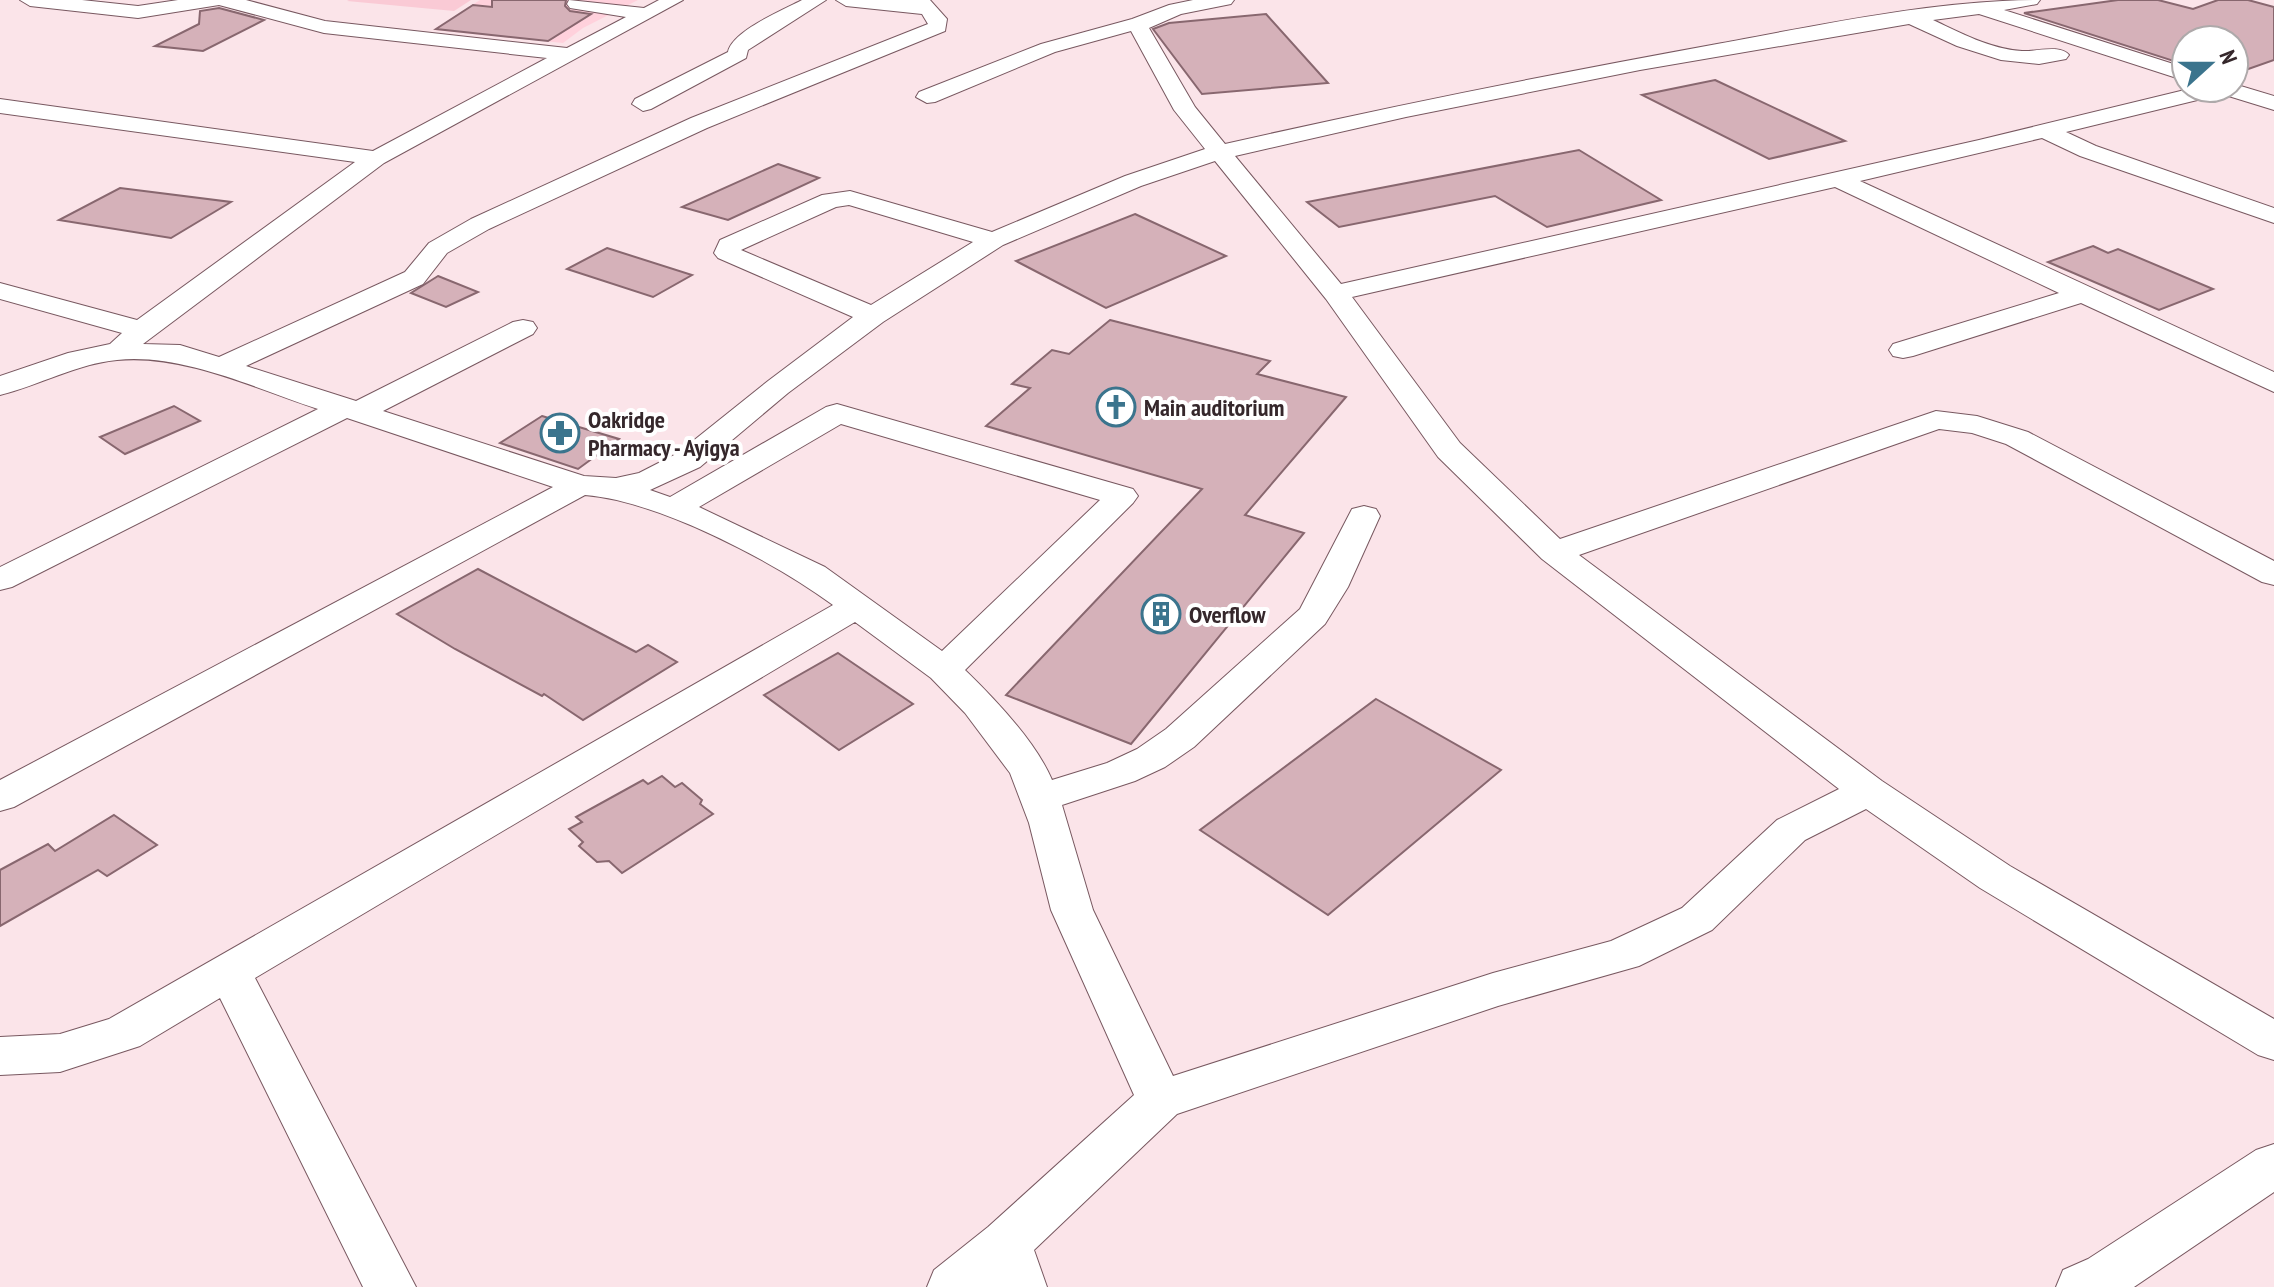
<svg xmlns="http://www.w3.org/2000/svg" width="2274" height="1287" viewBox="0 0 2274 1287" font-family="'PT Sans Narrow',sans-serif">
	<style>
		.built { fill: #ffd1dc }
		.green { fill: #facad5 }
		.building { fill: #d5b1b9; stroke: #88676f; stroke-width: 2 }
		.lines { fill: none; stroke-linecap: round; stroke-linejoin: round }
		.minor-casing { stroke: #785860; stroke-width: 2 }
		.minor { fill: #fff; fill-rule: evenodd }
		.labels { text-anchor: middle; dominant-baseline: central; stroke-width: 8; stroke-linejoin: round; paint-order: stroke }
		.poi-label { font-size: 24px; font-weight: bold; fill: #35272b; stroke: #fff; text-anchor: start }
	</style>
	<rect width="100%" height="100%" fill="#fbe4e9"/>
	<!-- built -->
	<path class="built" d="M480,0H638L583,28L563,43L433,30Z"/>
	<!-- green -->
	<path class="green" d="M349,0H471L454,11L347,1Z"/>
	<!-- building -->
	<g class="building">
		<path d="M492,0H566L565,6L570,11L591,14L548,41L436,29L473,5L492,7Z"/>
		<path d="M2118,0H2158L2193,9L2218,0H2248L2274,7V60L2234,74V40H2186V65L2024,13Z"/>
		<path d="M219,8L264,20L203,51L155,46L199,24L200,11Z"/>
		<path d="M1266,14L1328,83L1202,94L1153,29L1169,23Z"/>
		<path d="M1715,80L1845,141L1769,159L1642,95Z"/>
		<path d="M1579,150L1661,200L1547,227L1495,196L1339,227L1307,202Z"/>
		<path d="M778,164L819,178L728,220L682,207Z"/>
		<path d="M120,188L231,202L171,238L59,220Z"/>
		<path d="M1135,214L1226,256L1106,308L1016,261Z"/>
		<path d="M2093,246L2108,253L2118,249L2213,289L2159,310L2048,262Z"/>
		<path d="M607,248L692,275L653,297L567,269Z"/>
		<path d="M438,276L478,292L446,307L411,293Z"/>
		<path d="M1110,320L1270,361L1257,374L1346,397L1245,515L1304,533L1131,744L1006,695L1202,489L986,426L1030,388L1012,384L1052,350L1069,354Z"/>
		<path d="M174,406L200,421L125,454L100,437Z"/>
		<path d="M542,416L619,439L578,469L500,443Z"/>
		<path d="M478,569L636,652L648,645L677,662L583,720L544,694L542,696L455,649L397,614Z"/>
		<path d="M838,653L913,704L839,750L764,695Z"/>
		<path d="M1376,699L1501,770L1328,915L1200,830Z"/>
		<path d="M662,776L675,787L682,783L702,800L700,804L713,814L622,873L609,861L597,862L579,846L583,842L569,829L582,822L576,817L643,780L648,784Z"/>
		<path d="M114,815L157,845L107,876L98,870L0,926V870L48,844L55,851Z"/>
	</g>
	<g class="lines">
		<!-- minor casing -->
		<g class="minor-casing">
			<g id="minor">
				<path d="M20,0H82L138,6L178,0H246L325,21L567,48L626,17L570,8L567,4L569,0L644,8L659,0H683L384,163L143,344L180,345L219,357L405,272L429,243L471,219L691,118L928,24L922,14L846,6L836,0H930L947,19L945,31L707,128L489,229L447,253L423,284L246,366L356,401L513,322L523,320L533,322L537,328L533,334L383,411L584,476L616,478L639,473L678,453L768,381L853,317L718,258L714,253L720,240L822,195L850,191L992,232L1125,176L1205,149L1174,110L1131,31L1055,52L935,102L927,103L916,97L919,92L1041,44L1132,19L1169,5L1193,0H1234L1231,4L1181,14L1149,28L1195,107L1225,144C1388,107 1552,74 1717,44C1821,25 1935,0 2040,0L2037,4L2004,10L2186,68V81L1979,14L1933,20C1961,33 1990,49 2022,51C2036,52 2060,44 2069,55L2066,59L2039,64L2001,60L1957,46L1909,24L1640,70L1406,117L1235,156L1341,284L1979,140L2193,88H2234V84L2274,96V110L2222,94L2066,132L2096,146L2274,208V223L2080,156L2042,138L1860,181L2274,372V392L2081,303L1913,356L1903,358L1893,356L1889,350L1893,344L2059,293L1835,187L1352,297L1460,443L1560,539L1936,411L1977,416L2028,432L2274,561V585L2262,582L2006,444L1972,433L1939,429L1579,555L1882,781L2010,866L2274,1019V1060L2258,1055L1980,888L1866,809L1805,840L1712,930L1639,966L1498,1006L1177,1114L1034,1250L1047,1287H927L934,1270L988,1227L1134,1095L1051,910L1029,823L1010,773L965,713L931,678L855,622L255,978L416,1287H363L220,998L140,1046L60,1072L0,1075V1037L60,1034L109,1019L833,605C773,561 659,501 585,495L14,807L0,811V780L553,487L347,418L12,587L0,590V567L318,409C257,389 182,353 117,360C76,364 40,385 0,395V376L68,353L110,344L122,333L0,299V283L137,320L355,162L0,113V99L373,151L547,58L324,33L219,5L138,18L30,6ZM1215,161L1326,299L1438,457L1542,559L1839,789L1777,820L1682,908L1611,941L1493,973L1173,1076L1093,910L1062,805L1135,781L1165,767L1194,747L1325,624L1348,587L1380,516L1376,509L1364,506L1352,509L1300,609L1166,729L1137,749L1107,763L1052,780C1036,742 995,699 965,670L1133,503L1138,496L1133,489L837,404L826,407L670,497L650,490L700,467L788,393L883,322L1003,245L1141,186ZM849,205L973,242L871,305L741,250L836,207ZM841,424L1100,500L942,651L825,567L699,507Z"/>
				<path d="M802,0H826L748,50L746,58L651,109L643,111L632,104L635,99L728,52C732,31 783,10 802,0Z"/>
				<path d="M2274,1144V1192L2134,1287H2056L2063,1270L2088,1259L2256,1150Z"/>
			</g>
		</g>
		<!-- minor -->
		<use href="#minor" class="minor"/>
	</g>
	<!-- icons -->
	<defs>
		<g id="church-ring" transform="scale(2)"><circle r="9.5" fill="#fff" stroke="#3b748d" stroke-width="1.5"/><path d="M-1.2-6h2.4v3.5h3.3v2.4h-3.3V6h-2.4V-.1h-3.3v-2.4h3.3Z" fill="#3b748d"/></g>
		<g id="pharmacy-ring" transform="scale(2)"><circle r="9.5" fill="#fff" stroke="#3b748d" stroke-width="1.5"/><path d="M-2-6h4v4h4v4h-4v4h-4v-4h-4v-4h4Z" fill="#3b748d"/></g>
		<g id="building-ring" transform="scale(2)"><circle r="9.5" fill="#fff" stroke="#3b748d" stroke-width="1.5"/><path d="M-4-6H4V6H1V3H-1V6H-4ZM-2.5-4.3h1.7v1.8h-1.7ZM.8-4.3h1.7v1.8H.8ZM-2.5-1h1.7V.8h-1.7ZM.8-1h1.7V.8H.8Z" fill="#3b748d"/></g>
	</defs>
	<g fill-rule="evenodd">
		<use href="#church-ring" x="1116" y="407"/>
		<use href="#pharmacy-ring" x="560" y="433"/>
		<use href="#building-ring" x="1161" y="614"/>
	</g>
	<g class="labels">
		<!-- poi labels -->
		<g class="poi-label">
			<text x="1144" y="407">Main auditorium</text>
			<text x="588" y="419">Oakridge<tspan x="588" dy="28">Pharmacy - Ayigya</tspan></text>
			<text x="1189" y="614">Overflow</text>
		</g>
	</g>
	<!-- north arrow -->
	<g transform="translate(2210 64) rotate(69)"><circle r="38" fill="#ffffff" stroke="#aea9aa" stroke-width="2"/>
	<path d="M0-6L14 30L0 20L-14 30Z" fill="#3b748d"/>
	<text y="-12" font-size="22" font-weight="bold" text-anchor="middle" fill="#35272b">N</text>
	</g>
</svg>
